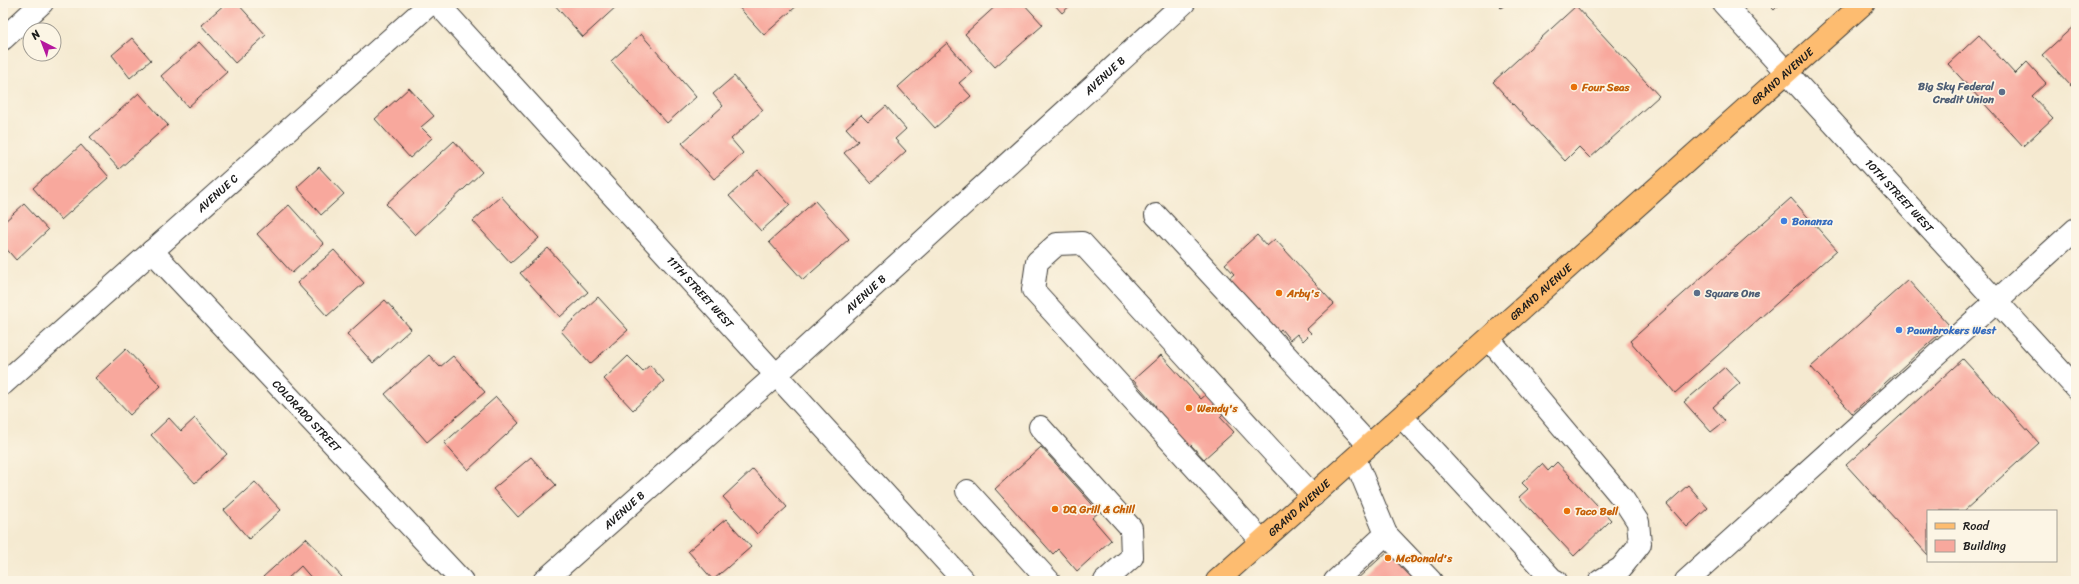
<svg xmlns="http://www.w3.org/2000/svg" width="2079" height="584" viewBox="0 0 2079 584" font-family="Sriracha,sans-serif">
	<style>
		.building { fill: #f8a89d }
		.lines { fill: none; stroke-linecap: round; stroke-linejoin: round }
		.minor-casing { stroke: #3d3b37; stroke-width: 24 }
		.major-casing { stroke: #3d3b37; stroke-width: 24 }
		.minor { stroke: #fff; stroke-width: 22 }
		.major { stroke: #fdbc6f; stroke-width: 22 }
		.food-dot { fill: #e8710a; stroke: #fcf5e5; stroke-width: 1.5 }
		.service-dot { fill: #5c6f8a; stroke: #fcf5e5; stroke-width: 1.5 }
		.shop-dot { fill: #3f7fe0; stroke: #fcf5e5; stroke-width: 1.5 }
		.labels { text-anchor: middle; dominant-baseline: central; stroke-width: 3.5; stroke-linejoin: round; paint-order: stroke }
		.street-label { font-size: 11px; fill: #1c1c1c; stroke: #fcf5e5 }
		.service-label { font-size: 11px; font-weight: bold; fill: #4e5e75; stroke: #fcf5e5; text-anchor: end }
		.food-label { font-size: 11px; font-weight: bold; fill: #c56008; stroke: #fcf5e5; text-anchor: start }
		.shop-label { font-size: 11px; font-weight: bold; fill: #366cbe; stroke: #fcf5e5; text-anchor: start }
	</style>
	<rect width="100%" height="100%" fill="#fcf5e5"/>
	<filter id="ink" filterUnits="userSpaceOnUse"><feTurbulence type="fractalNoise" baseFrequency=".025" numOctaves="2"/><feDisplacementMap in="SourceGraphic" scale="8" xChannelSelector="R" yChannelSelector="G"/><feConvolveMatrix kernelMatrix="1 2 1 2 8 2 1 2 1" color-interpolation-filters="sRGB"/></filter>
	<filter id="wash" filterUnits="userSpaceOnUse"><feTurbulence type="fractalNoise" baseFrequency=".012" numOctaves="4" result="noise"/><feDisplacementMap in="SourceGraphic" scale="16" xChannelSelector="R" yChannelSelector="G"/><feGaussianBlur stdDeviation="0.9" result="paint"/><feColorMatrix in="noise" values="0 0 0 0 0 0 0 0 0 0 0 0 0 0 0 0 0 1.4 0 .05"/><feComposite in="paint" operator="in"/></filter>
	<g filter="url(#wash)">
		<rect width="100%" height="100%" fill="#f5ead1"/>
		<g id="blocks">
			<!-- building -->
			<g class="building">
				<path d="M226,3H237L266,35L235,63L201,25Z"/>
				<path d="M295,3H303L299,7Z"/>
				<path d="M553,3H616L618,5L583,37Z"/>
				<path d="M735,3H798L799,4L764,35Z"/>
				<path d="M999,3H1023L1043,25L995,67L965,34Z"/>
				<path d="M1053,3H1073L1062,13Z"/>
				<path d="M1496,3H1507L1501,8Z"/>
				<path d="M1767,3H1781L1774,10Z"/>
				<path d="M1576,6L1659,96L1590,158L1579,147L1565,161L1493,82Z"/>
				<path d="M2076,24V82L2071,86L2042,55Z"/>
				<path d="M641,34L696,97L667,123L611,61Z"/>
				<path d="M1979,35L2015,74L2027,62L2046,83L2032,96L2053,118L2023,146L1948,64Z"/>
				<path d="M132,38L151,60L130,78L112,55Z"/>
				<path d="M199,42L227,72L188,107L161,76Z"/>
				<path d="M947,43L972,72L959,83L971,96L935,128L898,87Z"/>
				<path d="M734,76L763,110L731,139L743,153L714,179L682,143L723,106L713,94Z"/>
				<path d="M409,88L434,116L421,127L432,138L410,158L375,119Z"/>
				<path d="M139,93L168,125L119,169L90,137Z"/>
				<path d="M886,106L906,129L895,139L906,151L871,183L844,153L858,141L846,128L861,115L868,122Z"/>
				<path d="M454,141L482,172L415,235L386,204Z"/>
				<path d="M81,145L109,177L61,220L33,188Z"/>
				<path d="M319,167L344,194L321,215L297,187Z"/>
				<path d="M758,170L790,205L761,231L729,196Z"/>
				<path d="M501,196L539,238L511,263L473,221Z"/>
				<path d="M1791,198L1837,250L1675,393L1630,341Z"/>
				<path d="M815,201L849,239L803,280L769,242Z"/>
				<path d="M24,204L48,230L16,260L3,245V223Z"/>
				<path d="M289,205L324,244L292,273L257,234Z"/>
				<path d="M1257,235L1267,246L1275,239L1334,304L1307,329L1311,333L1303,341L1297,334L1290,340L1281,329L1274,336L1225,282L1234,274L1225,264Z"/>
				<path d="M548,248L588,292L560,317L520,273Z"/>
				<path d="M334,250L364,283L327,316L297,283Z"/>
				<path d="M1908,280L1949,325L1852,413L1811,367Z"/>
				<path d="M598,297L628,330L590,364L561,331Z"/>
				<path d="M385,300L411,329L373,363L347,334Z"/>
				<path d="M126,349L161,386L130,415L95,378Z"/>
				<path d="M429,355L440,367L453,356L485,392L427,442L385,394Z"/>
				<path d="M1161,355L1201,399L1209,392L1226,411L1220,417L1234,432L1204,459L1191,445L1185,451L1153,410L1156,406L1133,380Z"/>
				<path d="M628,356L643,371L650,365L664,381L633,410L604,379Z"/>
				<path d="M1963,359L2039,443L1964,511H1928V555L1846,465Z"/>
				<path d="M1725,367L1740,383L1713,407L1725,421L1711,432L1684,402Z"/>
				<path d="M496,397L519,423L468,470L444,443Z"/>
				<path d="M169,418L181,431L195,418L227,454L195,483L151,435Z"/>
				<path d="M1041,447L1099,512L1092,518L1111,540L1077,571L1058,549L1053,554L995,489Z"/>
				<path d="M531,457L556,485L518,517L493,489Z"/>
				<path d="M1557,462L1611,520L1574,556L1519,497L1528,489L1522,483L1542,464L1548,471Z"/>
				<path d="M753,469L787,507L757,534L723,497Z"/>
				<path d="M255,482L281,510L249,539L224,510Z"/>
				<path d="M1688,485L1708,508L1687,527L1667,504Z"/>
				<path d="M726,519L751,547L713,580L688,551Z"/>
				<path d="M306,538L342,577L338,581H314L301,566L285,581H266L263,577Z"/>
				<path d="M1389,550L1428,581H1355Z"/>
			</g>
		</g>
	</g>
	<g filter="url(#ink)">
		<use href="#blocks" fill-opacity="0" stroke="#3d3b37" stroke-width="1"/>
		<g class="lines">
			<!-- minor casing -->
			<g class="minor-casing">
				<g id="minor">
					<path id="s1" d="M437,3L964,581"/>
					<path id="s2" d="M1723,3L2076,388"/>
					<path d="M3,39L42,3"/>
					<path d="M1156,215L1369,445"/>
					<path id="s3" d="M152,251L462,581"/>
					<path d="M1489,339L1623,499L1638,522L1640,544L1621,568L1600,581"/>
					<path id="s4" d="M3,384L431,3"/>
					<path d="M1402,417L1552,579L1556,581"/>
					<path d="M1040,427L1131,528L1132,557L1105,581"/>
					<path d="M1355,459L1386,534L1431,581"/>
					<path d="M967,491L1049,581"/>
					<path d="M1262,541L1033,290L1037,262L1057,244L1082,243L1313,496"/>
					<path id="s5" d="M544,581L775,376L1184,3"/>
					<path d="M1335,581L1386,534"/>
					<path d="M1686,581L2076,229"/>
				</g>
			</g>
			<!-- major casing -->
			<g class="major-casing">
				<g id="major">
					<path id="s6" d="M1217,581L1864,3"/>
				</g>
			</g>
			<!-- minor -->
			<use href="#minor" class="minor"/>
			<!-- major -->
			<use href="#major" class="major"/>
		</g>
	</g>
	<!-- markers -->
	<g class="food-dot">
		<circle cx="1574" cy="87" r="4"/>
		<circle cx="1279" cy="293" r="4"/>
		<circle cx="1189" cy="408" r="4"/>
		<circle cx="1055" cy="509" r="4"/>
		<circle cx="1567" cy="511" r="4"/>
		<circle cx="1388" cy="558" r="4"/>
	</g>
	<g class="service-dot">
		<circle cx="2002" cy="92" r="4"/>
		<circle cx="1697" cy="293" r="4"/>
	</g>
	<g class="shop-dot">
		<circle cx="1784" cy="221" r="4"/>
		<circle cx="1899" cy="330" r="4"/>
	</g>
	<g class="labels">
		<!-- street labels -->
		<g class="street-label">
			<text stroke="none"><textPath href="#s5" startOffset="755">AVENUE B</textPath></text>
			<text stroke="none"><textPath href="#s6" startOffset="758">GRAND AVENUE</textPath></text>
			<text stroke="none"><textPath href="#s4" startOffset="287">AVENUE C</textPath></text>
			<text stroke="none"><textPath href="#s2" startOffset="261">10TH STREET WEST</textPath></text>
			<text stroke="none"><textPath href="#s6" startOffset="434">GRAND AVENUE</textPath></text>
			<text stroke="none"><textPath href="#s1" startOffset="391">11TH STREET WEST</textPath></text>
			<text stroke="none"><textPath href="#s5" startOffset="431">AVENUE B</textPath></text>
			<text stroke="none"><textPath href="#s3" startOffset="226">COLORADO STREET</textPath></text>
			<text stroke="none"><textPath href="#s6" startOffset="110">GRAND AVENUE</textPath></text>
			<text stroke="none"><textPath href="#s5" startOffset="107">AVENUE B</textPath></text>
		</g>
		<!-- service labels -->
		<g class="service-label">
			<text x="1994" y="86">Big Sky Federal<tspan x="1994" dy="13">Credit Union</tspan></text>
			<text x="1705" y="293" text-anchor="start">Square One</text>
		</g>
		<!-- food labels -->
		<g class="food-label">
			<text x="1582" y="87">Four Seas</text>
			<text x="1287" y="293">Arby's</text>
			<text x="1197" y="408">Wendy's</text>
			<text x="1063" y="509">DQ Grill &amp; Chill</text>
			<text x="1575" y="511">Taco Bell</text>
			<text x="1396" y="558">McDonald's</text>
		</g>
		<!-- shop labels -->
		<g class="shop-label">
			<text x="1792" y="221">Bonanza</text>
			<text x="1907" y="330">Pawnbrokers West</text>
		</g>
	</g>
	<!-- margin -->
	<rect width="2079" height="584" fill="none" stroke="#fcf5e5" stroke-width="16"/>
	<!-- legend -->
	<rect x="1927" y="510" width="130" height="52" fill="#fcf5e5" stroke="#a29e95"/>
	<rect x="1935" y="523" width="20" height="6" fill="#fdbc6f" stroke="#a29e95"/>
	<text x="1963" y="530" font-size="12" fill="#1c1c1c">Road</text>
	<rect x="1935" y="540" width="20" height="12" fill="#f8a89d" stroke="#a29e95"/>
	<text x="1963" y="550" font-size="12" fill="#1c1c1c">Building</text>
	<!-- north arrow -->
	<g transform="translate(42 42) rotate(318)"><circle r="19" fill="#fcf5e5" stroke="#a29e95"/>
	<path d="M0-3L7 15L0 10L-7 15Z" fill="#b5179e"/>
	<text y="-6" font-size="11" font-weight="bold" text-anchor="middle" fill="#1c1c1c">N</text>
	</g>
</svg>
